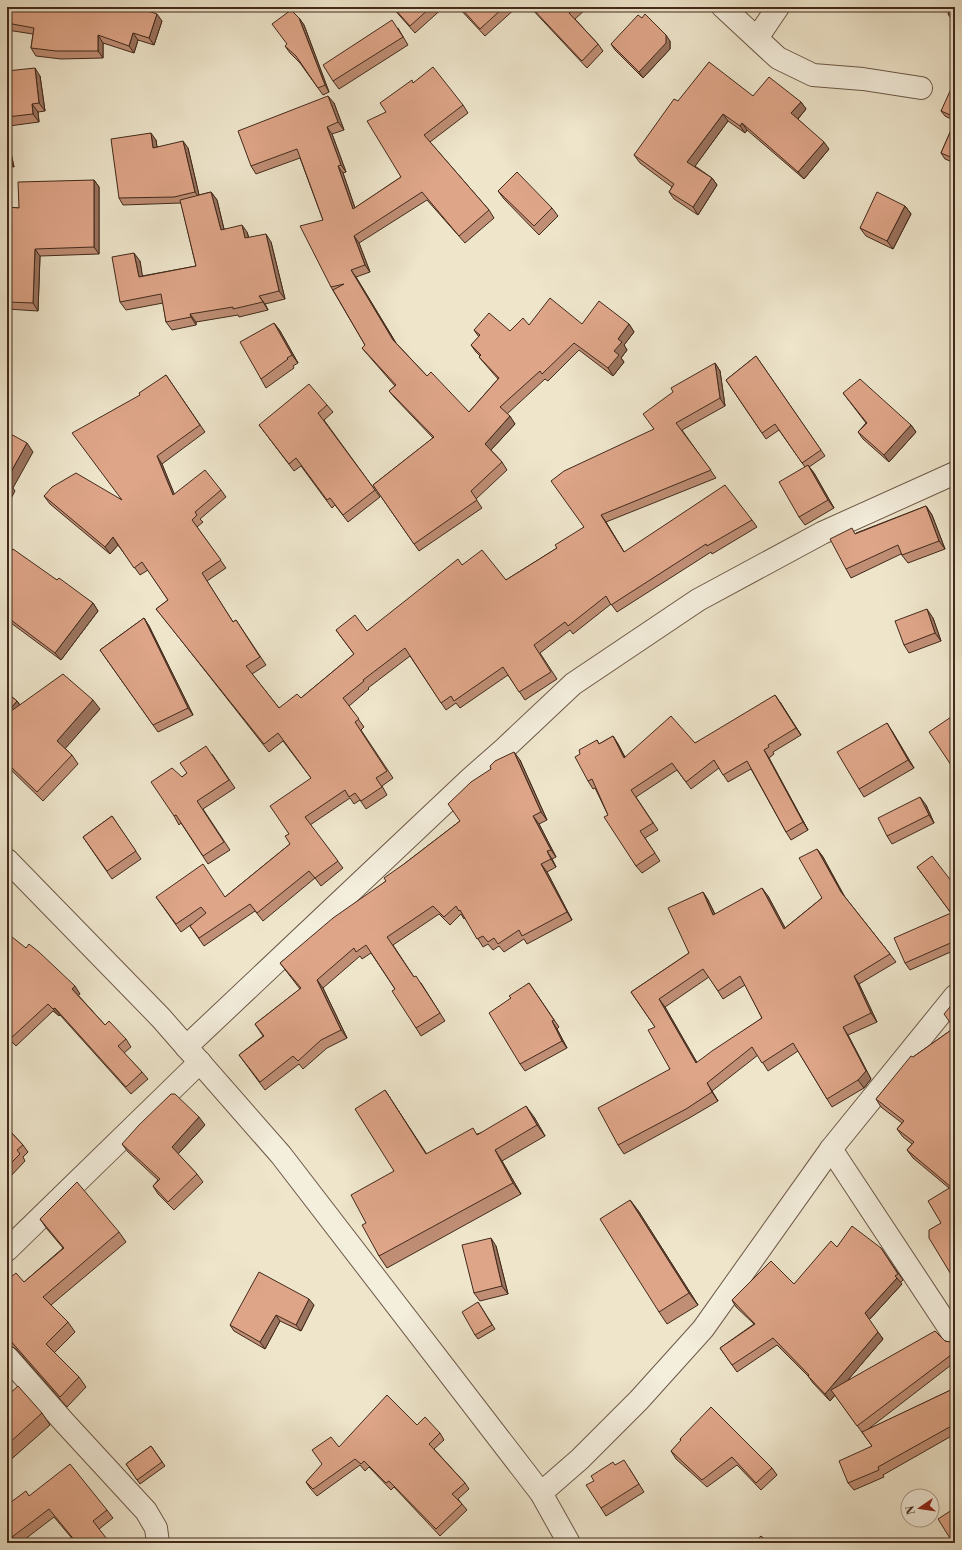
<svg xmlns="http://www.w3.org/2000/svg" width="962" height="1550" viewBox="0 0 962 1550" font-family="'Libre Bodoni',serif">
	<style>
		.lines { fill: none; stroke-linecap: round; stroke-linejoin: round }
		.minor-casing { stroke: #6d5948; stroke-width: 24 }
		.minor { stroke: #f4eedd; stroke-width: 22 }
		.wall { fill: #bf8e75; stroke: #422a1c; fill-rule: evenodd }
		.shaded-wall { fill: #9b745f; stroke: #422a1c }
		.building { fill: #dea588; stroke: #422a1c; fill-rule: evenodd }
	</style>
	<rect width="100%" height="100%" fill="#eee5cb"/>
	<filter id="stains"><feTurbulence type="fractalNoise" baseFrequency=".005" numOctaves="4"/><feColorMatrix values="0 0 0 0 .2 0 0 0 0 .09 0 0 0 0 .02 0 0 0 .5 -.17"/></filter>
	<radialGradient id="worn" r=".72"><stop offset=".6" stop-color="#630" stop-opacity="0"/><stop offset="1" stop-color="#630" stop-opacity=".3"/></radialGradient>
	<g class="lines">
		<!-- minor casing -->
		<g class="minor-casing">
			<g id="minor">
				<path d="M723,7L778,58L813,75L863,79L921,88"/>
				<path d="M757,38L778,7"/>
				<path d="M7,860L161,1018L281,1155L541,1493L569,1543"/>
				<path d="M186,1047L471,778L504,749L573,684L698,600L822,533L955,473"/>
				<path d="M831,1149L955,1337"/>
				<path d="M7,1250L200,1062"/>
				<path d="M7,1357L64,1422L146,1511L156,1528L158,1543"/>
				<path d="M541,1493L580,1459L639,1400L703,1329L831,1149L955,996"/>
			</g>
		</g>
		<!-- minor -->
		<use href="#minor" class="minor"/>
	</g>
	<!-- wall -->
	<g class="wall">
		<path d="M7,7L162,21L154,45L138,40L134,53L103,43V58L61,59L36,56L31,48L33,34L7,30Z"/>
		<path d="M392,7H444L415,33Z"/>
		<path d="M458,7H517L485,36Z"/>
		<path d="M530,7H587V8L575,19L598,44L603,51L587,68Z"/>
		<path d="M955,7V22L952,20L948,14Z"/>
		<path d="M299,18L304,25L329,92L323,95L300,63L290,53L285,46L287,44Z"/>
		<path d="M642,18L670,41V49L643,78L615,50L611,44Z"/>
		<path d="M398,28L408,45L339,89L333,81Z"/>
		<path d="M7,71L40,76L45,111L38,112L39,122L9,126L7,122Z"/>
		<path d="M413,83L463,105L468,113L430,142L489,210L494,218L465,243L427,200L359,243L370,272L356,277L396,343L427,376L469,412L498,379L485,364L479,357L480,356L476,352L471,345L479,337L474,330L510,331L529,325L629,324L634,332L624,345L627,350L621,358L624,362L613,376L579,350L548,381L545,379L507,414L515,424L491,450L502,462L507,470L476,499L482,508L419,551L373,485L433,438L395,398L389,391L395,386L368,355L362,348L365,345L331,287L323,220L300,158L256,174L251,166L334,103L344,130L332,134L346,172L343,173L355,208L401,177L386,112Z"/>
		<path d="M955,91V163L945,159L941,153L955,121L945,116L941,111Z"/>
		<path d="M753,96L801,102L806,109L798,119L829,149L804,179L747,130L745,133L728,121L695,166L712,178L717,185L698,215L674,199L669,192L672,187L640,163L634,155L678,101Z"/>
		<path d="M7,135L14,167L7,166Z"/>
		<path d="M156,140L157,147L188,148L199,195L211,192L217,200L224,229L247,232L249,238L271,242L285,299L265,304L268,310L239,317L238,315L196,322V325L172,330L166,322L163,303L126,310L120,302L140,261L142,276L196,266L181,203L123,205L119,198Z"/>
		<path d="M94,180L99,187V254L40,256L38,311L7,309V207L19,208Z"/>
		<path d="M498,191L552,208L558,216L539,235L504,199Z"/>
		<path d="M905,206L911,214L893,249L866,236L860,228Z"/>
		<path d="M274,323L280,331L298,363L293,366L294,368L266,388L261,379Z"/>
		<path d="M756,356L825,456L809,467L814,473L834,508L805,525L799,517L805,467L779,430L766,439L726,380Z"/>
		<path d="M715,363L720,371L725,406L682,430L716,478L606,522L624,552L752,520L757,527L712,554L711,552L617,612L611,604L573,634L570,630L540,653L557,679L525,700L508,675L460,708L456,703L446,710L410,656L368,688L369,689L349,706L364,727L361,730L393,778L382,786L387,795L366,809L360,800L354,804L350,798L310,825L343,868L321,886L315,878L263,921L255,911L204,946L190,926L192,924L181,932L156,897H225L290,844L289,834L311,778L283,741L269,752L162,616L156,609L168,600L148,570L140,575L118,545L110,554L50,504L44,496L121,499L140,395L166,375L205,432L162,464L174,494L221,490L226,497L200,519L203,522L197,527L226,568L207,581L233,622L236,620L266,665L252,674L279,708L301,698L354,654L336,630L367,631L462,565L506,580L557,548L584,527L654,429Z"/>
		<path d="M843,393L911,425L916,432L889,462L863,439L858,432L866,423Z"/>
		<path d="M327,405L333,412L324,420L380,497L348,522L335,505L332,508L301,466L294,471L259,425Z"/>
		<path d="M926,506L932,515L945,549L908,563L901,554L851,578L846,569L856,533Z"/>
		<path d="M7,558L57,580L93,603L98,611L61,660L7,620Z"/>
		<path d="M144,618L149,626L193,715L158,732L100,650Z"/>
		<path d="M933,618L941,641L909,653L904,645Z"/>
		<path d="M7,693L17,701L20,705L100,709L65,748L72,755L78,764L43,801L7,766Z"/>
		<path d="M780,702L801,735L773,752L774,754L769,758L808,830L791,840L786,832L751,769L728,782L719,768L691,789L677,770L636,797L658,830L645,838L660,861L642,873L636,866L608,815L595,788L593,789L588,781L597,740L599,744L613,736L618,744L625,757L695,743Z"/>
		<path d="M892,731L914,768L864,797L859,789Z"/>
		<path d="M212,754L235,788L203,809L230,850L208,864L181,823L179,825L174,816L182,777Z"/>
		<path d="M520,760L547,820L539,824L556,857L552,859L556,867L547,872L572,920L527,944L524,939L504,952L499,946L493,950L488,944L483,947L465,918L464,919L461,914L450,925L439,914L393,945L414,977L421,983L445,1021L421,1036L416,1028L395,989L371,953L362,959L360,956L323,988L347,1038L327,1048L303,1069L299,1064L265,1090L239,1055L263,1036L255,1024L300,989L280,963L386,881L404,864L460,821Z"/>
		<path d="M926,805L934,823L892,844L887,836Z"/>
		<path d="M112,816L141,859L112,879L83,837Z"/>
		<path d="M817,849L823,857L845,897L890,954L896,962L859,984L877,1022L848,1035L871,1079L864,1088L832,1107L827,1099L798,1051L768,1071L758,1055L712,1091L718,1101L691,1117L624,1154L618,1145L670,1069L655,1027L631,992L689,953L703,892L708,900L715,914L768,896L785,928L822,898ZM709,977L723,999L745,985L762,1018L697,1063L665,1007Z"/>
		<path d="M917,867L955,886V950L910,970L905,963L951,913Z"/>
		<path d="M7,943L80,994L78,995L105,1025L126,1039L131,1047L124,1053L142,1072L148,1079L131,1094L60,1015L59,1016L53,1011L16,1046L7,1037V990L10,987L7,984Z"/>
		<path d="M529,983L559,1027L557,1029L567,1048L525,1071L520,1064L511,998Z"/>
		<path d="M955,1001V1281L941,1223L949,1188L913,1158L907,1150L912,1144L903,1137L897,1129L902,1123L881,1107L876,1099L913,1057L954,1028Z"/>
		<path d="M392,1101L426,1154L477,1134L534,1117L545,1136L502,1161L521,1194L387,1268L379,1256L366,1223L394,1171Z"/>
		<path d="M205,1125L178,1154L197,1174L203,1182L174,1210L158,1194L153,1186L158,1180L128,1152L122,1144Z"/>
		<path d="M7,1128L23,1145L28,1152L23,1157L25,1161L8,1179L7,1178Z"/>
		<path d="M630,1200L639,1212L698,1305L667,1324L659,1312Z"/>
		<path d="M40,1219L119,1232L126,1242L51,1305L68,1322L75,1332L54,1353L79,1377L86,1387L67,1407L16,1349L9,1345L7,1342V1280L24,1282L63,1248L47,1229Z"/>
		<path d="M496,1246L508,1294L480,1301L474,1293Z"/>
		<path d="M837,1247L881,1248L903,1280L900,1283L902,1284L869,1320L883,1339L846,1382L945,1341L950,1342L955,1341V1362L867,1430L955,1388V1434L883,1475L884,1477L854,1490L848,1483L872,1446L835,1395L830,1401L813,1383L808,1376L777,1345L737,1372L720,1348L754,1324L736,1307L732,1300L794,1284Z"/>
		<path d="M478,1302L495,1329L478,1339L475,1335Z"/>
		<path d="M314,1305L301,1331L280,1321L265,1349L234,1331L230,1325Z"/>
		<path d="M7,1396L42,1413L50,1425L7,1463Z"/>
		<path d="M417,1425L440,1433L444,1440L434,1449L465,1483L469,1489L458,1499L462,1504L467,1510L440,1536L394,1487L391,1490L369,1467L365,1471L360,1465L317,1496L310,1488L306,1482L339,1447Z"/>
		<path d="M680,1439L772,1468L777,1475L761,1490L737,1465L707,1487L676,1459L671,1451L681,1441Z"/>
		<path d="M151,1446L165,1466L140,1484L126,1464Z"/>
		<path d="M616,1465L629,1468L644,1492L606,1516L601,1508L594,1481Z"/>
		<path d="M29,1496L107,1510L113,1518L99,1529L75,1542L54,1517L20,1543H17L7,1529Z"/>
	</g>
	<!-- shaded-wall -->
	<g class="shaded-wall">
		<path d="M157,14L162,21L154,45L149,38Z"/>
		<path d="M299,18L304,25L329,92L325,85Z"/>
		<path d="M133,33L138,40L134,53L129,46Z"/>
		<path d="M98,35L103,43V58L98,51Z"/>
		<path d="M666,35L670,41V49L643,78L639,72Z"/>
		<path d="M35,68L40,76L45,111L39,103Z"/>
		<path d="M328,96L334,103L344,130L338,122Z"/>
		<path d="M801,102L806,109L796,121L791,113Z"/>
		<path d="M32,104L38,112L39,122L33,114Z"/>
		<path d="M723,114L728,121L693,169L687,162Z"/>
		<path d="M742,123L747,130L745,133L740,126Z"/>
		<path d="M327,127L332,134L346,172L341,165Z"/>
		<path d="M151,133L156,140L158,155L153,148Z"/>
		<path d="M7,135L14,167L8,158L7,154Z"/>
		<path d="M183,141L188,148L200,199L195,192Z"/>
		<path d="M824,142L829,149L804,179L798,172Z"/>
		<path d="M338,166L343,173L358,217L353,209Z"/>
		<path d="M712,178L717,185L698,215L693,207Z"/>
		<path d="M94,180L99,187V254L94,247Z"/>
		<path d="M211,192L217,200L226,238L221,230Z"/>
		<path d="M905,206L911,214L893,249L887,241Z"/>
		<path d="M242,225L247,232L251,246L245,238Z"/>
		<path d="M266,234L271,242L285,299L279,291Z"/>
		<path d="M354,236L359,243L370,272L365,265Z"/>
		<path d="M35,249L40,256L38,311L33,303Z"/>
		<path d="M134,253L140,261L144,285L139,277Z"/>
		<path d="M351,270L356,277L399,348L393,340Z"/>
		<path d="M259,296L265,304L268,310L263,302Z"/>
		<path d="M190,314L196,322V325L191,317Z"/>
		<path d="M274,323L280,331L298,363L292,355Z"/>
		<path d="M629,324L634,332L624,345L627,350L621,358L624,362L613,376L608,368L614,351L618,339Z"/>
		<path d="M715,363L720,371L725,406L720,398Z"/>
		<path d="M510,416L515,424L490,451L485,444Z"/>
		<path d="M911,425L916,432L889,462L884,455Z"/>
		<path d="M27,443L33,452L13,488L15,491L7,506V479Z"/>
		<path d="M157,456L162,464L178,503L173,495Z"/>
		<path d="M808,465L814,473L834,508L828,500Z"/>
		<path d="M926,506L932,515L945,549L939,541Z"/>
		<path d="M601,515L606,522L629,560L624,552Z"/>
		<path d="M113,537L118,545L110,554L105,547Z"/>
		<path d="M93,603L98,611L61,660L55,653Z"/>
		<path d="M927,609L933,618L941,641L935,633Z"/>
		<path d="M144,618L149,626L193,715L188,708Z"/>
		<path d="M775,695L780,702L801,735L796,728Z"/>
		<path d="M93,700L100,709L64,750L57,741Z"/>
		<path d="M17,701L23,710L12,724L7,713Z"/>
		<path d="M887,723L892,731L914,768L908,760Z"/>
		<path d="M613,736L618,744L629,765L624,758Z"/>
		<path d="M764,750L769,758L808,830L803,822Z"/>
		<path d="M514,752L520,760L547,820L541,812Z"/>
		<path d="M920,797L926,805L934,823L929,815Z"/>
		<path d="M533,816L539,824L556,857L551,850Z"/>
		<path d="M817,849L823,857L846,901L841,892Z"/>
		<path d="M547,851L552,859L556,867L551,859Z"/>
		<path d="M541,864L547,872L572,920L567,912Z"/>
		<path d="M762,888L768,896L790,937L784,929Z"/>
		<path d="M703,892L708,900L719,923L713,915Z"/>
		<path d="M854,976L859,984L877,1022L871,1013Z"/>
		<path d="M317,980L323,988L347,1038L341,1030Z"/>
		<path d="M75,986L80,994L78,996L72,989Z"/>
		<path d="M659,999L665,1007L702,1071L696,1063Z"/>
		<path d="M55,1008L60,1015L59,1016L53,1009Z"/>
		<path d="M552,1021L557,1029L567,1048L562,1041Z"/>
		<path d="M843,1027L848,1035L871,1079L864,1088L858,1080Z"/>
		<path d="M707,1083L712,1091L718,1101L712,1092Z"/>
		<path d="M385,1090L392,1101L434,1165L426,1154Z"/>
		<path d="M526,1106L534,1117L545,1136L537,1125Z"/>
		<path d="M199,1117L205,1125L177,1155L172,1147Z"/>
		<path d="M495,1150L502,1161L521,1194L513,1183Z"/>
		<path d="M630,1200L639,1212L698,1305L689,1293Z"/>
		<path d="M491,1238L496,1246L508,1294L502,1286Z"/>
		<path d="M897,1278L902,1284L869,1320L865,1313Z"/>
		<path d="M309,1299L314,1305L301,1331L296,1325Z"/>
		<path d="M276,1315L280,1321L265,1349L260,1342Z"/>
		<path d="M878,1332L883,1339L830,1401L825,1394Z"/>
	</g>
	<!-- building -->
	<g class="building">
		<path d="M7,7H93L117,10L118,7H136L157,14L149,38L133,33L129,46L98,35V51H56L31,48L34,28L7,23Z"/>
		<path d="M393,7H431L410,26Z"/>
		<path d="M460,7H504L480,29Z"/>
		<path d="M531,7H576L569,13L598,44L582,61Z"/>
		<path d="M950,7H955V17L948,14Z"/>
		<path d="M291,10L299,18L325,85L318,88L296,56L285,46L287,44L272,24Z"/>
		<path d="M645,14L666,35V43L639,72L611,44L638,15L642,18Z"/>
		<path d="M392,20L403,37L333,81L323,65Z"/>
		<path d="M709,62L753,96L769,77L801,102L791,113L824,142L798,172L742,123L740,126L723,114L687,162L712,178L693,207L669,192L674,184L634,155L674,99L678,101Z"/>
		<path d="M433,67L463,105L424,135L489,210L459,236L422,192L354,236L365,265L351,270L393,340L427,376L431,372L469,412L499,378L479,357L481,355L471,345L480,335L474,330L489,313L510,331L523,318L529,325L550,298L582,324L599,301L629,324L618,339L622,342L614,351L619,355L608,368L574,343L542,374L540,371L500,407L510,416L485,444L502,462L471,491L477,500L414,544L373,485L434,437L389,391L396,385L362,348L365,345L333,290L344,284L331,287L300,226L323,220L297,149L251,166L238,131L328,96L338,122L327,127L341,165L338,166L353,209L401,177L367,121L386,112L380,103L412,80L413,83Z"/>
		<path d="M35,68L39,103L32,104L33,114L7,117V71Z"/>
		<path d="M951,89L955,91V117L941,111Z"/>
		<path d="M955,121V159L941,153Z"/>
		<path d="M151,133L153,148L183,141L195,192L174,197L119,198L111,139Z"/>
		<path d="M517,172L552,208L534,226L498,191Z"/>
		<path d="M94,180V247L35,249L33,303L7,302V207L19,208L18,182Z"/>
		<path d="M211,192L221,230L242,225L245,238L266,234L279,291L259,296L263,302L233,309V307L190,314L191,317L166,322L161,294L120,302L112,257L134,253L139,277L196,266L180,200Z"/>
		<path d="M877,192L905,206L887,241L860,228Z"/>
		<path d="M274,323L292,355L287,358L288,359L261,379L240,342Z"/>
		<path d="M756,356L821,450L802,463L775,424L762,433L726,380Z"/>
		<path d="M715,363L720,398L676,423L711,470L601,515L624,552L725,485L752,520L707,546L706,544L611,605L606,596L568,626L565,622L534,645L551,672L519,692L503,667L454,701L451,696L441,703L405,648L363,680L364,681L343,698L359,719L355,722L387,771L376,778L382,787L361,801L355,793L349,797L345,790L305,817L338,861L315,878L309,871L257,913L250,904L199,938L190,926L206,913L201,907L176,924L156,897L203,864L225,897L290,844L285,836L289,834L270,806L311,778L278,733L264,744L156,609L168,600L142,562L134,568L113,537L105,547L44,496L52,487L76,473L122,500L72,433L140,395L139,393L166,375L200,425L157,456L173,495L205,470L221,490L195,512L197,515L192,520L221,560L202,573L233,622L236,620L260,657L246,666L279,708L297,694L301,698L354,654L336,630L355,615L367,631L458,559L462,565L482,550L506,580L557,548L555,545L584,527L551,481L564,471L654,429L643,414L673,392L671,388Z"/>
		<path d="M860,379L911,425L884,455L858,432L867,423L843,393Z"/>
		<path d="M309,384L327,405L318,413L375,490L343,515L330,498L327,500L296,458L289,464L259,425Z"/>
		<path d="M7,432L27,443L7,479Z"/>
		<path d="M808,465L828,500L799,517L779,482Z"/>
		<path d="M926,506L939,541L902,555L898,545L846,569L830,539L852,528L855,534Z"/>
		<path d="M13,549L57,580L59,578L93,603L55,653L7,617V558Z"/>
		<path d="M927,609L935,633L904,645L895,621Z"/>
		<path d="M144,618L188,708L153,725L100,650Z"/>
		<path d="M63,674L93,700L57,741L72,755L37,792L7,763V714Z"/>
		<path d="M7,693L17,701L7,713Z"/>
		<path d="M775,695L796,728L768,745L769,747L764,750L803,822L786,832L747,761L723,775L714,760L686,782L672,763L631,790L653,823L640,831L655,853L636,866L604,817L608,815L592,779L588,781L575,757L580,754L579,750L597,740L599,744L613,736L624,758L671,716L695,743Z"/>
		<path d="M951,717L955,723V771L929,732Z"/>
		<path d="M887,723L908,760L859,789L837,752Z"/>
		<path d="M206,746L229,780L197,801L224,842L203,856L176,815L174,816L151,782L172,768L182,777L187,773L180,763Z"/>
		<path d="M514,752L541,812L533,816L551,850L547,851L551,859L541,864L567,912L522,936L519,930L498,944L494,938L488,942L483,936L477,939L460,910L459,911L456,906L444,917L433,906L387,937L414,977L416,976L440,1013L416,1028L392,991L395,989L366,945L356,952L354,948L317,980L341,1030L321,1040L298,1061L293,1056L260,1082L239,1055L264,1036L255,1024L301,988L280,963L333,918L386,881L384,878L404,864L460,821L448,804L471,782L491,769L490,766L495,761Z"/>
		<path d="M920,797L929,815L887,836L878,818Z"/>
		<path d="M112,816L136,851L107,871L83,837Z"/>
		<path d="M817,849L841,892L890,954L854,976L871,1013L843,1027L866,1071L858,1080L827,1099L793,1043L762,1063L752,1047L707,1083L712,1092L686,1109L618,1145L598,1108L670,1069L648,1030L655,1027L631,992L689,953L668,908L703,892L713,915L762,888L784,929L822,898L799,858ZM703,969L718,991L740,976L762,1018L712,1051L696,1063L659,999Z"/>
		<path d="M932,856L955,886V941L905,963L894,938L951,913L917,867Z"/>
		<path d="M12,937L26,948L29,944L39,952L75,986L72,989L105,1025L109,1021L126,1039L118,1046L142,1072L126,1087L55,1008L53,1009L48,1004L10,1039L7,1035V990L12,985L7,981V943Z"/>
		<path d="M529,983L554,1020L552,1021L562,1041L520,1064L489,1013L511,998L509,996Z"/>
		<path d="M955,1001V1149L952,1153L955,1151V1281L929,1238V1230L941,1223L928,1201L951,1187L907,1150L914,1142L897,1129L904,1121L876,1099L911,1056L913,1057L954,1028L944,1014Z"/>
		<path d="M385,1090L426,1154L473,1128L477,1135L526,1106L537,1125L495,1150L513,1183L379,1256L362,1225L366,1223L351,1195L394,1171L355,1109Z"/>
		<path d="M171,1094H175L199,1117L172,1147L197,1174L168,1202L153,1186L160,1179L122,1144L139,1125Z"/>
		<path d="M7,1128L23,1145L17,1150L20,1154L7,1167Z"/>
		<path d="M77,1182L119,1232L43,1297L68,1322L46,1344L79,1377L60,1397L9,1339L7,1338V1280L16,1273L24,1282L64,1248L40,1219Z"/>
		<path d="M630,1200L689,1293L659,1312L600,1219Z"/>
		<path d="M852,1226L881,1248L898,1274L895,1276L897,1278L865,1313L878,1332L825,1394L808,1376L809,1375L773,1338L732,1365L720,1348L755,1324L732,1300L771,1261L794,1284L831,1241L837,1247Z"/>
		<path d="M491,1238L502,1286L474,1293L462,1245Z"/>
		<path d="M259,1272L309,1299L296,1325L276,1315L260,1342L230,1325Z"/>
		<path d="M478,1302L492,1325L475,1335L462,1312Z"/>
		<path d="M935,1331L945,1341L950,1342L955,1341V1352L857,1426L831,1390Z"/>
		<path d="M18,1386L42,1413L7,1445V1396Z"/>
		<path d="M955,1388V1424L878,1467L879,1470L848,1483L839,1461L872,1446L862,1432Z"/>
		<path d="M387,1395L417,1425L425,1417L440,1433L429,1444L465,1483L452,1494L462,1504L436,1529L389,1481L386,1483L364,1461L361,1464L355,1459L313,1489L306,1482L322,1464L312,1450L331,1437L339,1447Z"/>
		<path d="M711,1407L772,1468L756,1483L732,1457L702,1480L671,1451L681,1440L680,1439Z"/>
		<path d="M151,1446L162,1462L137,1480L126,1464Z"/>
		<path d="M624,1460L639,1484L601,1508L586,1485L594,1481L591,1476L613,1462L615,1465Z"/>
		<path d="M70,1464L107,1510L93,1521L110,1543H74L76,1542L49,1509L12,1537L7,1529V1505L26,1491L29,1496Z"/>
		<path d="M955,1508V1543H953L938,1519Z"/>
		<path d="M761,1536L769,1543H753Z"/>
	</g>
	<!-- margin -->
	<rect width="962" height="1550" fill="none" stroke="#eee5cb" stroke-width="24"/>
	<rect x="8" y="8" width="946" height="1534" fill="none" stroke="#422a1c" stroke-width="2"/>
	<rect x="12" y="12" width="938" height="1526" fill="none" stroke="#422a1c"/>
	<!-- north arrow -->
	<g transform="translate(920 1508) rotate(257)"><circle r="19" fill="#f4eedd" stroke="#ada090"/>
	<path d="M0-3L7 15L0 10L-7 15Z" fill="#8f2418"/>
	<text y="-6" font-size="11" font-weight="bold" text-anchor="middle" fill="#422a1c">N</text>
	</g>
	<rect width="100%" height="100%" filter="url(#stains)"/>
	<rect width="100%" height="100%" fill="url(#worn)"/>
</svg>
